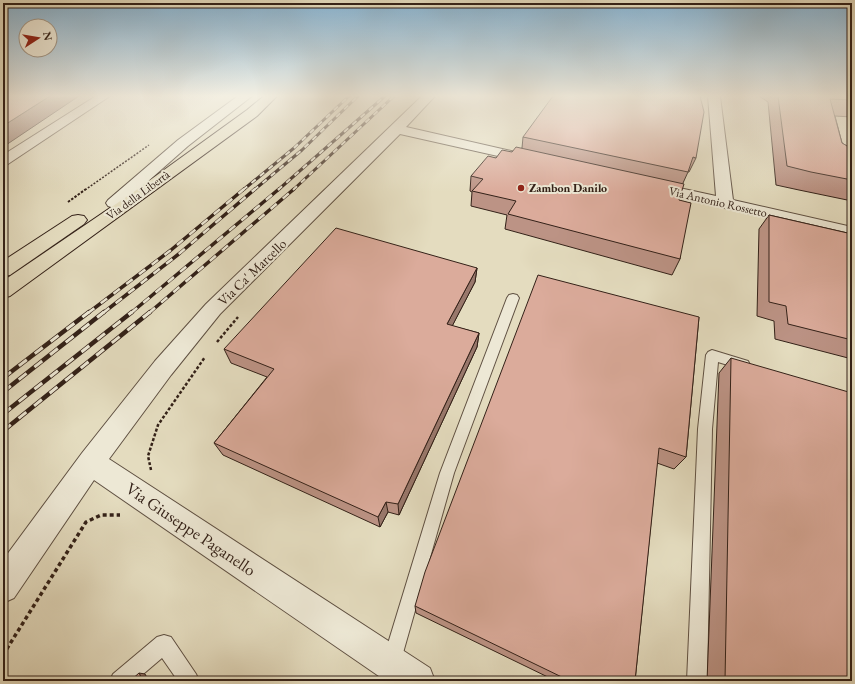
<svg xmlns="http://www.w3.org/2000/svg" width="855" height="684" viewBox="0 0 855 684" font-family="'EB Garamond',serif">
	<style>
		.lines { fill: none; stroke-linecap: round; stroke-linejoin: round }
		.service-casing { stroke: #5f5042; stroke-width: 2 }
		.minor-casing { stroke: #5f5042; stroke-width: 2 }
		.trunk-casing { stroke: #332118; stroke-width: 2 }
		.path-far3 { stroke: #332118; stroke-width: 1.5; stroke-dasharray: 2 1.5; stroke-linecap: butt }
		.path-far2 { stroke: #332118; stroke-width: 2; stroke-dasharray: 2.5 1.5; stroke-linecap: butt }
		.path-far1 { stroke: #332118; stroke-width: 2.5; stroke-dasharray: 3 2; stroke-linecap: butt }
		.path { stroke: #332118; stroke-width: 3.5; stroke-dasharray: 4 3; stroke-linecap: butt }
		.service { fill: #ede8d5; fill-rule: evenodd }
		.minor { fill: #ede8d5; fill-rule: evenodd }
		.trunk { fill: #e4dcbf; fill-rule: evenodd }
		.rail-far2-casing { stroke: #332118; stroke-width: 3 }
		.rail-far1-casing { stroke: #332118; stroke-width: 3.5 }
		.rail-casing { stroke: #332118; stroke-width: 4.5 }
		.rail-far2 { stroke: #ede8d5; stroke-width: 2; stroke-dasharray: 5.5; stroke-linecap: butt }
		.rail-far1 { stroke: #ede8d5; stroke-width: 2.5; stroke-dasharray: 8; stroke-linecap: butt }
		.rail { stroke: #ede8d5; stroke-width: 3; stroke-dasharray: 10; stroke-linecap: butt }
		.wall { fill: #bc9385; stroke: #332118 }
		.shaded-wall { fill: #99786c; stroke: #332118 }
		.building { fill: #dbab9b; stroke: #332118 }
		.poi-dot { fill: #8f2418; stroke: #ede8d5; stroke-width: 1.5 }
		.labels { text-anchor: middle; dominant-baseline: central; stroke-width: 4; stroke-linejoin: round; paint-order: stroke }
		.far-poi-label { font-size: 12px; font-weight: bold; fill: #332118; stroke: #ede8d5; text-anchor: start }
		.far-street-label { font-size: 12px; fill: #332118; stroke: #ede8d5 }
		.street-label { font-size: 14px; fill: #332118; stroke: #ede8d5 }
		.near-street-label { font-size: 17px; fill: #332118; stroke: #ede8d5 }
	</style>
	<rect width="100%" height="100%" fill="#e4dcbf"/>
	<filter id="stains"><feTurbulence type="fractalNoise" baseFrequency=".005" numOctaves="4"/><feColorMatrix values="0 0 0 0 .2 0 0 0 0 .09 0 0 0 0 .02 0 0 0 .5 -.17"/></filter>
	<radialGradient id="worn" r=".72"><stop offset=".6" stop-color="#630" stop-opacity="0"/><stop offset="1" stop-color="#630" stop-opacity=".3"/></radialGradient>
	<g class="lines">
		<!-- service casing -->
		<g class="service-casing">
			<g id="service">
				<path d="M513,294L517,295L519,298L454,473L401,660L399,667L392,669L385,667L383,660L440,473L507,298L509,295Z"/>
				<path d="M712,350L748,361L750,365L748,369L744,370L718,362L712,429L707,681H687L698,429L706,355L708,352Z"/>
				<path d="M164,635L171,637L196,674L199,681H178L162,658L135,681H110L113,674L157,637Z"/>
			</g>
		</g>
		<!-- minor casing -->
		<g class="minor-casing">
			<g id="minor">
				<path d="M96,96H110L8,164L3,165V155Z"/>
				<path d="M238,96H252L188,146L120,206L114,208L108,206L106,203L108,200L178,140Z"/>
				<path d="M422,96H435L406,127L529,155L534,156L536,159L534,162L529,163L400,134L220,314L171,375L109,459L430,668L435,681H386L94,480L14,598L3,603V560L82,453L155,361L206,304Z"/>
				<path d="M708,96H720L733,200L852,227V237L646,190L644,187L646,184L652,182L716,196Z"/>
			</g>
		</g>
		<!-- trunk casing -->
		<g class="trunk-casing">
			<g id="trunk">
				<path d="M264,96H277L257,116L10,296L3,298V281L135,191L247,110Z"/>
				<path d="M78,215L84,216L87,220L84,224L10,275L3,276V261L72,216Z"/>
			</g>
		</g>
		<!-- path-far3 -->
		<path class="path-far3" d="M85,190L149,145"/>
		<!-- path-far2 -->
		<path class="path-far2" d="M68,202L86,189"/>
		<!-- path-far1 -->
		<g class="path-far1">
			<path d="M217,342L238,317"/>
			<path d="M151,470L148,456L158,425L205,357"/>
		</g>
		<!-- path -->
		<path class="path" d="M3,655L86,522L101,515H120"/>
		<!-- service -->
		<use href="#service" class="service"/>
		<!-- minor -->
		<use href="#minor" class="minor"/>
		<!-- trunk -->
		<use href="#trunk" class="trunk"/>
		<!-- rail-far2 casing -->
		<g class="rail-far2-casing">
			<g id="rail-far2">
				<path d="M243,190L294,148L349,96"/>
				<path d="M254,190L302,150L358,96"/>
				<path d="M278,190L385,96"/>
				<path d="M293,190L394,96"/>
			</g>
		</g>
		<!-- rail-far1 casing -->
		<g class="rail-far1-casing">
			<g id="rail-far1">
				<path d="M88,313L171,250L244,189"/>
				<path d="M103,313L180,253L255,189"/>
				<path d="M131,313L279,189"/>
				<path d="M149,313L294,189"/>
			</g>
		</g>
		<!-- rail casing -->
		<g class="rail-casing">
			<g id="rail">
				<path d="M3,378L89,312"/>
				<path d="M3,392L104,312"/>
				<path d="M3,414L132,312"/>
				<path d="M3,431L150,312"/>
			</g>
		</g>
		<!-- rail-far2 -->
		<use href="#rail-far2" class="rail-far2"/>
		<!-- rail-far1 -->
		<use href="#rail-far1" class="rail-far1"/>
		<!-- rail -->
		<use href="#rail" class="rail"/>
	</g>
	<!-- wall -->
	<g class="wall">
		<path d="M759,96H852V117L835,116L842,143L852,149V201L799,190L776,185L768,102Z"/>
		<path d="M523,137L696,158L689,172H688L683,183L679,200L680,259L672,275L505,229L507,215L471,206L472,192L470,191L471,176L496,158L512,152L522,148Z"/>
		<path d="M769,215L852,234V359L775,339L774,321L757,316L759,229Z"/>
		<path d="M477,268L475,282L452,326L479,333L477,347L399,515L388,512L380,527L223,455L214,443L267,377L231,363L224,349Z"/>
		<path d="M699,317L686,457L674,469L657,463L635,681H556L416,613L415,606Z"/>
		<path d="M731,358L852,681H707L719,373Z"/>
	</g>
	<!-- shaded-wall -->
	<g class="shaded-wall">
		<path d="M50,96H79L3,147V126Z"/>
		<path d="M477,268L475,282L446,338L447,324Z"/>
		<path d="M479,333L477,347L399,515L398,504Z"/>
		<path d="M386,502L388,512L380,527L378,517Z"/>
		<path d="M139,673L145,674L149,681H143Z"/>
	</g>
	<!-- building -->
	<g class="building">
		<path d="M3,96H50L3,126Z"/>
		<path d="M553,96H700L704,112L696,158L693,157L688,172L523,137Z"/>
		<path d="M778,96H852V100L830,99L842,143L852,149V180L811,172L787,166Z"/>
		<path d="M516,147L684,184L679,200L691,203L680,259L508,214L516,201L472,191L483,179L471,176L488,156L496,158L502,150L512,152Z"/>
		<path d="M769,215L852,234V340L788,324L786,306L769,302Z"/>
		<path d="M336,228L477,268L447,324L479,333L398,504L386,502L378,517L214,443L274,369L224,349Z"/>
		<path d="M538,275L699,317L686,457L659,448L635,681H570L415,606L425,572Z"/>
		<path d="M731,358L852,393V681H725Z"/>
		<path d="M139,673L143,681H130Z"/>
	</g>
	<!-- sky -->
	<linearGradient id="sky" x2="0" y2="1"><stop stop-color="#88b6d6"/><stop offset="0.5" stop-color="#f3efe2"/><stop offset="1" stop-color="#f3efe2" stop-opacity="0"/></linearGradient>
	<rect width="855" height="192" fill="url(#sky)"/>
	<!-- markers -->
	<circle class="poi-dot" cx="521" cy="188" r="4"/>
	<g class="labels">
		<!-- far-poi labels -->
		<g class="far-poi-label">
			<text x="529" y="188">Zambon Danilo</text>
		</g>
		<!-- far-street labels -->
		<g class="far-street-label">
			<text transform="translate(138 195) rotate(-36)">Via della Libertà</text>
			<text transform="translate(718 202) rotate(13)">Via Antonio Rossetto</text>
		</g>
		<!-- street labels -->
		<g class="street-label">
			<text transform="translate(252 272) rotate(-44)">Via Ca' Marcello</text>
		</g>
		<!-- near-street labels -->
		<g class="near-street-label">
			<text transform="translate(191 529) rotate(34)">Via Giuseppe Paganello</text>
		</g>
	</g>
	<!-- margin -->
	<rect width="855" height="684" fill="none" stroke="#e4dcbf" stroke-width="16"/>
	<rect x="4" y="4" width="847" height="676" fill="none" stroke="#332118" stroke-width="2"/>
	<rect x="8" y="8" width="839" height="668" fill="none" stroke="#332118"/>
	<!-- north arrow -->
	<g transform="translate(38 38) rotate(78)"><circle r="19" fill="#ede8d5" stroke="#a39889"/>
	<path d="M0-3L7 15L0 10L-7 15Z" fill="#8f2418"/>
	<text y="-6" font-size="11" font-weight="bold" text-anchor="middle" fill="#332118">N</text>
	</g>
	<rect width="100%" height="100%" filter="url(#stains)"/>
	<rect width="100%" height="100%" fill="url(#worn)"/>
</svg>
